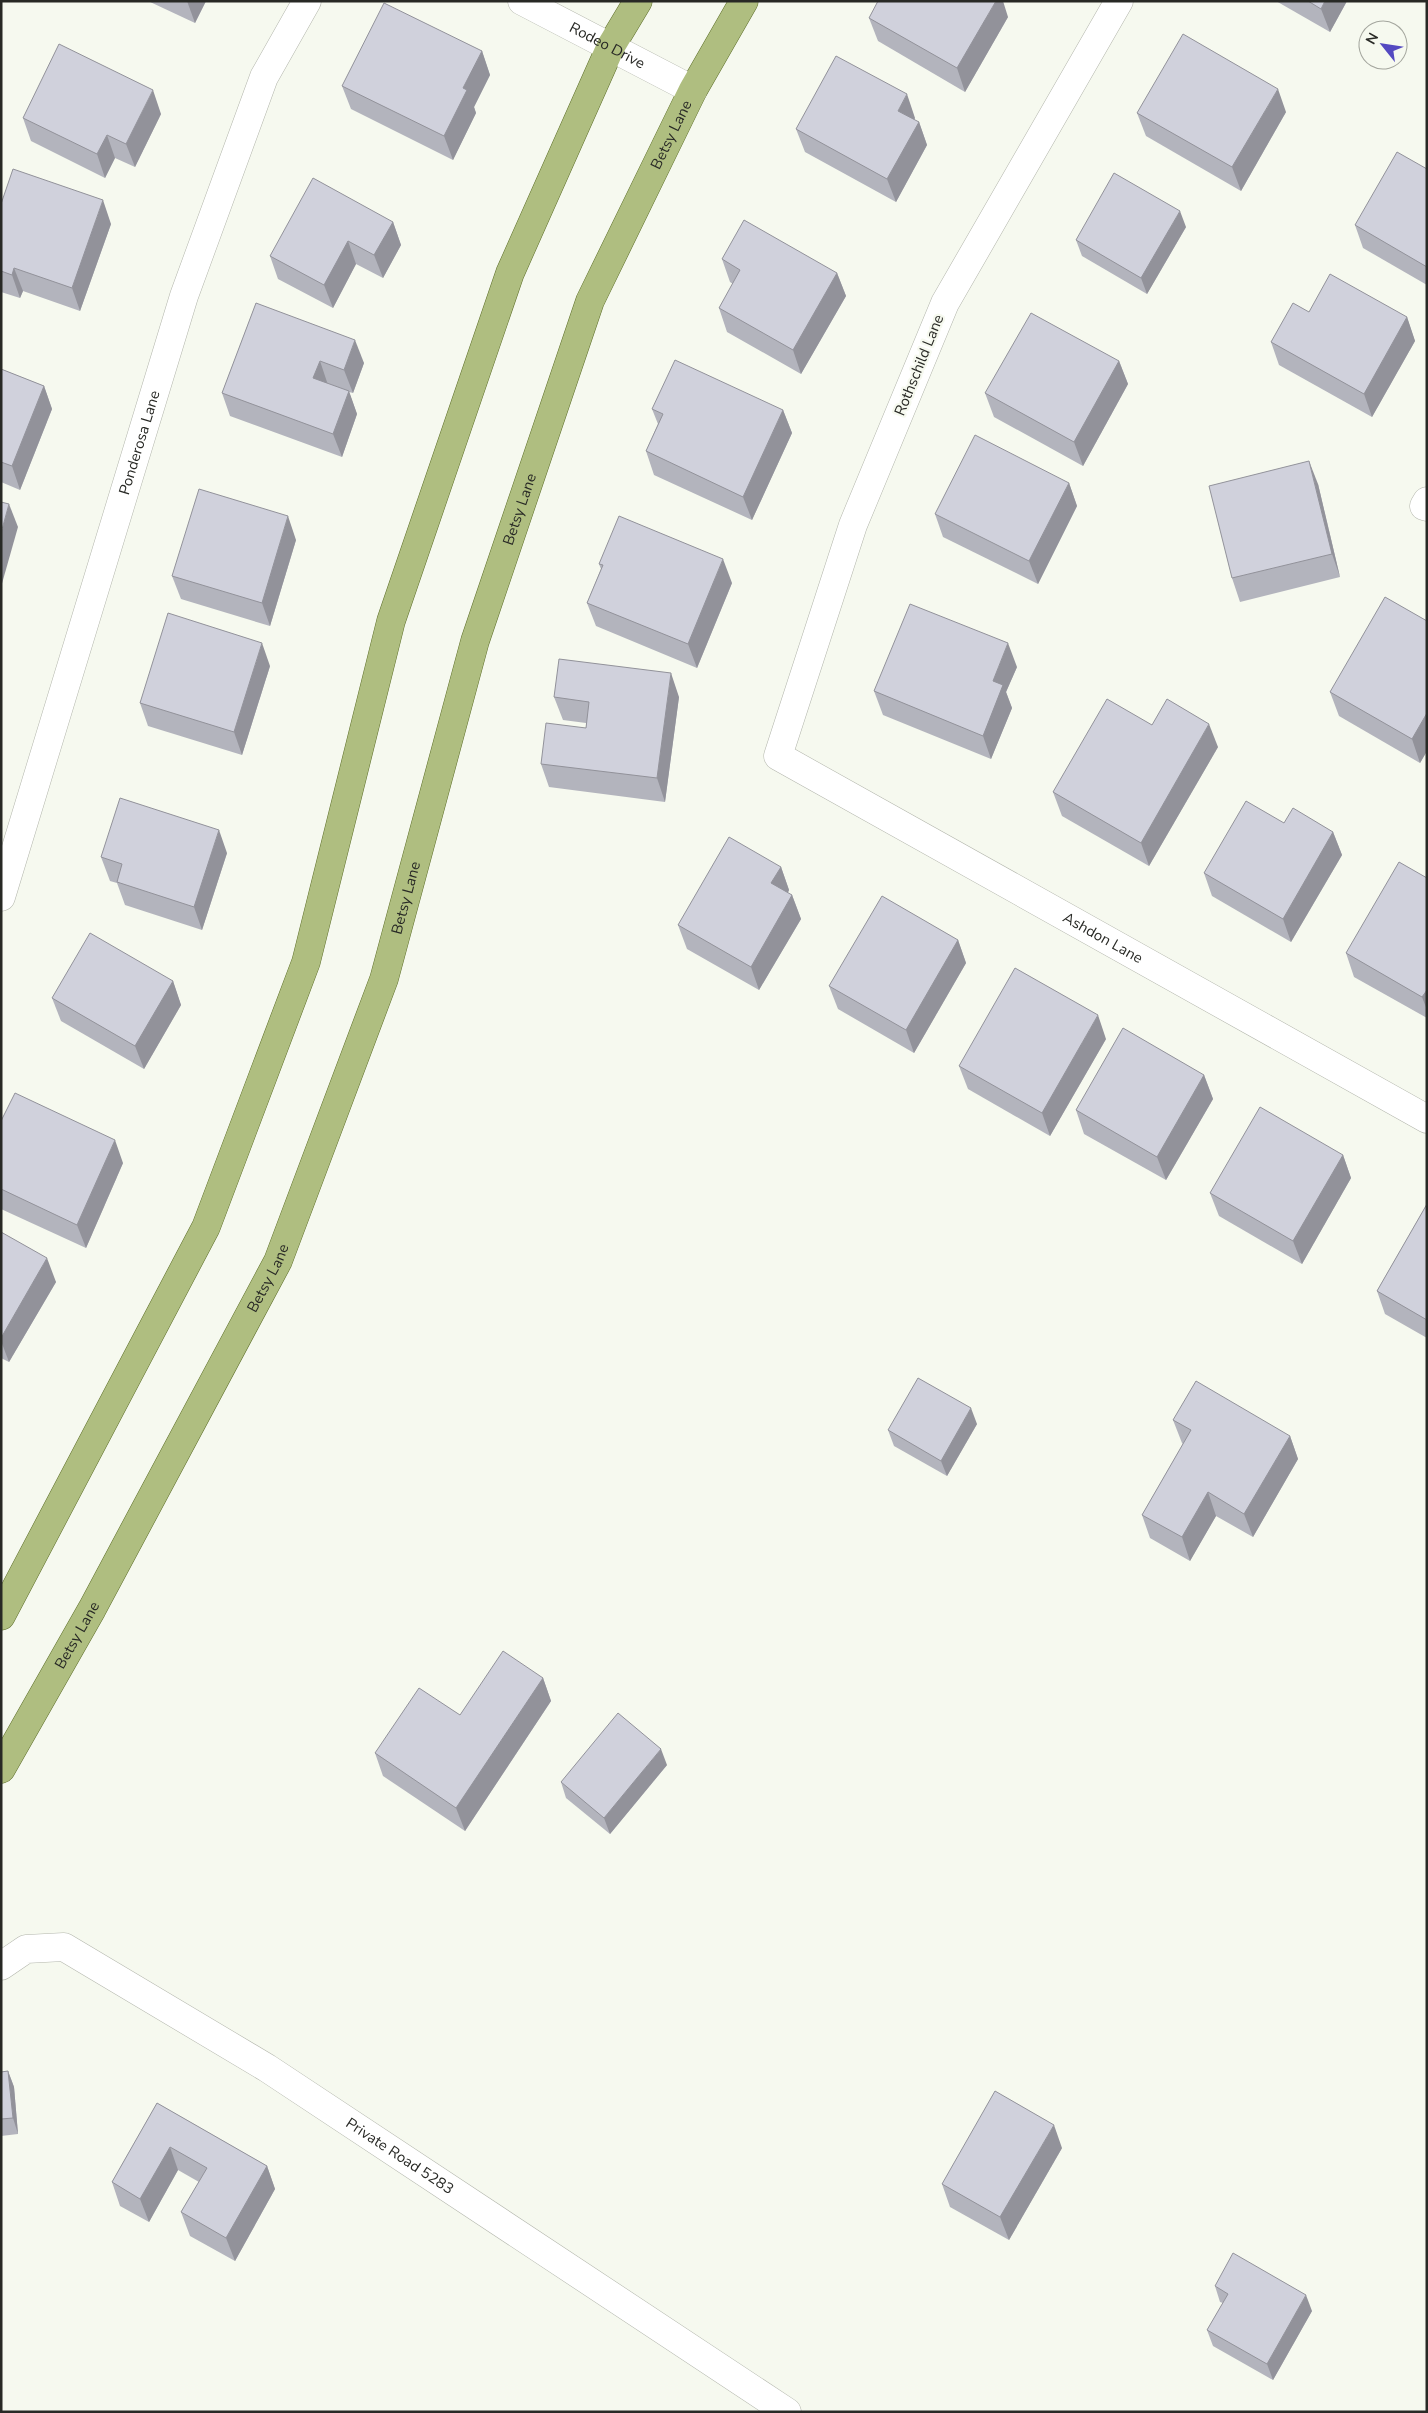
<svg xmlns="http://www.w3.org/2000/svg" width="1428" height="2413" viewBox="0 0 1428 2413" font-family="'Nunito Sans',sans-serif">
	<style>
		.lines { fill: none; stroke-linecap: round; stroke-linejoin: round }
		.minor-casing { stroke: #b3b6ac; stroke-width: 29 }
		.major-casing { stroke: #5d6e29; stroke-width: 29 }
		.minor { stroke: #fff; stroke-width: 28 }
		.major { stroke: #afbe80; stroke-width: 28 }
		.wall { fill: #b3b4bd }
		.shaded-wall { fill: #92929a }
		.building { fill: #d0d1dc; stroke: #92929a }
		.labels { text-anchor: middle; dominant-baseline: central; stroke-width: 4.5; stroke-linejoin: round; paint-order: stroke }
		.street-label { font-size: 15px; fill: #282925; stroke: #f6f9ef }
	</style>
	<rect width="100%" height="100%" fill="#f6f9ef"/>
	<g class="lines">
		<!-- minor casing -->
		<g class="minor-casing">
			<g id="minor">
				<path id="s1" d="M522,1L693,90"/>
				<path id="s2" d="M1119,1L945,303L853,525L778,756L1427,1119"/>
				<path d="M1427,501L1424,506L1427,507"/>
				<path id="s3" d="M1,897L184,296L264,77L307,1"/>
				<path id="s4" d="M1,1966L26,1949L64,1947L267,2068L787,2412"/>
			</g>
		</g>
		<!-- major casing -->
		<g class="major-casing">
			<g id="major">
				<path d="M1,1616L206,1227L306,962L391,621L510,273L611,46L638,1"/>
				<path id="s5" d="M1,1769L92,1609L278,1261L384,979L475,641L590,301L693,90L744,1"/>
			</g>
		</g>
		<!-- minor -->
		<use href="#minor" class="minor"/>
		<!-- major -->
		<use href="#major" class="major"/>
	</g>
	<!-- wall -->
	<g class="wall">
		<path d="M148,1H206L195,23Z"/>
		<path d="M1276,1H1347L1330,32Z"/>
		<path d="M1008,17L965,92L878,41L869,18Z"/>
		<path d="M482,51L490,75L474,107L476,113L453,160L351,109L342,86Z"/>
		<path d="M1286,112L1241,191L1146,136L1137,113Z"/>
		<path d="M161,114L135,167L115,158L105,178L31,141L23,118Z"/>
		<path d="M915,118L914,120L919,122L927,145L896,202L805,152L796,129Z"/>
		<path d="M1427,169V285L1363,248L1355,225Z"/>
		<path d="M1,204L111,224L80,311L23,291L20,298L1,292Z"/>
		<path d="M393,222L401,245L383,278L356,264L333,308L278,279L270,256Z"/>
		<path d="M1186,227L1147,294L1082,256L1076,240Z"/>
		<path d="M722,259L837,273L846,296L801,374L727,332L719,308L733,284L730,282Z"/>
		<path d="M256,303L364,363L353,393L349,392L357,414L342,457L230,416L222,393Z"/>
		<path d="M1309,312L1407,317L1415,341L1372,417L1279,365L1271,342Z"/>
		<path d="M1119,361L1128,384L1083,466L994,417L985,393Z"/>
		<path d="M1,369L44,386L52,409L20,490L1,482Z"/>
		<path d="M652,409L783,410L792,433L752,520L654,475L646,451L658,424Z"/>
		<path d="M1069,483L1077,506L1038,584L943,537L935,514Z"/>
		<path d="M1318,484L1340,577L1240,602L1232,578Z"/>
		<path d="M296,540L270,626L181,599L172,576Z"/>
		<path d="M599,564L732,583L697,668L596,626L587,603L601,569Z"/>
		<path d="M1427,621V751L1420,763L1339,716L1330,692Z"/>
		<path d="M270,666L242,755L148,726L140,703Z"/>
		<path d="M1017,667L1006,692L1012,708L991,759L883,715L874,691Z"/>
		<path d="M554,697H679L665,802L549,787L541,764L586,728V723L563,720Z"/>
		<path d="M1152,725L1218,747L1149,866L1062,816L1053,792Z"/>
		<path d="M1284,823L1333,832L1342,855L1291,942L1212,896L1204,873Z"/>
		<path d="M227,853L202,930L125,905L117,883L110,881L101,857Z"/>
		<path d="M781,867L789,890L788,893L792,895L801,919L759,990L687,949L678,925Z"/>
		<path d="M1427,878V1018L1354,977L1346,953Z"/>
		<path d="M958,940L966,963L914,1053L838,1009L829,986Z"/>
		<path d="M173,981L181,1005L144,1069L61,1021L52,998Z"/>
		<path d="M1106,1039L1050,1136L968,1089L959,1066Z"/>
		<path d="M1204,1075L1213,1099L1166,1180L1084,1134L1076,1110Z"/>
		<path d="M1,1121L123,1163L86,1248L1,1209Z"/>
		<path d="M1343,1155L1351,1178L1302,1264L1219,1216L1210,1193Z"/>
		<path d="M1427,1204V1338L1385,1314L1377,1291Z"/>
		<path d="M1,1232L56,1282L9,1362L1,1358Z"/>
		<path d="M1173,1420L1290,1436L1298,1459L1253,1537L1216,1516L1190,1561L1150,1538L1142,1515L1183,1444L1182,1443Z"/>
		<path d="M977,1424L947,1476L894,1446L888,1430Z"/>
		<path d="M543,1678L551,1701L465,1831L383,1776L375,1753Z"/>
		<path d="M667,1765L610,1834L566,1798L561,1782Z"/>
		<path d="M8,2071L14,2087L18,2134L1,2136V2072Z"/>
		<path d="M157,2103L267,2166L275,2189L235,2261L190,2236L181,2212L199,2182L178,2170L149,2222L120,2206L112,2182Z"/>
		<path d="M1062,2148L1009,2240L950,2207L942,2184Z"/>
		<path d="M1215,2286L1312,2311L1273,2380L1213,2346L1207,2330L1223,2303L1220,2302Z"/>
	</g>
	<!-- shaded-wall -->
	<g class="shaded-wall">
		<path d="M187,1H206L195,23Z"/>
		<path d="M996,1H1003L1008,17L965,92L957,68Z"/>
		<path d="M1325,1H1347L1330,32L1321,9Z"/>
		<path d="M482,51L490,75L474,107L476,113L453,160L444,136L463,88Z"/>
		<path d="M1278,89L1286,112L1241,191L1232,167Z"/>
		<path d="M153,90L161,114L135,167L126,144Z"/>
		<path d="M907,94L915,118L906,134L898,111Z"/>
		<path d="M919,122L927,145L896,202L887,179Z"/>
		<path d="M107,135L115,158L105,178L97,154Z"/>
		<path d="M103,200L111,224L80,311L72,288Z"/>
		<path d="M1180,211L1186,227L1147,294L1141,278Z"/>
		<path d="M393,222L401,245L383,278L374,255Z"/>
		<path d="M348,241L356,264L333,308L324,285Z"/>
		<path d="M14,268L23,291L20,298L12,275Z"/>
		<path d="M837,273L846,296L801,374L793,350Z"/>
		<path d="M1407,317L1415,341L1372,417L1364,394Z"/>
		<path d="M355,340L364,363L353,393L344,370Z"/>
		<path d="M320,361L328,385L313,378Z"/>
		<path d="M1119,361L1128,384L1083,466L1074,442Z"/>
		<path d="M44,386L52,409L20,490L12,466Z"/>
		<path d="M349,391L357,414L342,457L333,434Z"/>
		<path d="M783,410L792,433L752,520L743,497Z"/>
		<path d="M1309,461L1318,484L1340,577L1332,554Z"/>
		<path d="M1069,483L1077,506L1038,584L1029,561Z"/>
		<path d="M9,504L18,527L1,587V533Z"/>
		<path d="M288,516L296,540L270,626L262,603Z"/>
		<path d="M723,559L732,583L697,668L688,644Z"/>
		<path d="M262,643L270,666L242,755L234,732Z"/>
		<path d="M1008,643L1017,667L1006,692L1012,708L991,759L983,736L993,681Z"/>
		<path d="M671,673L679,697L665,802L657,778Z"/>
		<path d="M1427,713V751L1420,763L1412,739Z"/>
		<path d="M1209,724L1218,747L1149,866L1141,843Z"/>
		<path d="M219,830L227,853L202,930L194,907Z"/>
		<path d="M1333,832L1342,855L1291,942L1283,919Z"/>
		<path d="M781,867L789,890L780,907L771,883Z"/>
		<path d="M792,895L801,919L759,990L751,967Z"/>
		<path d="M958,940L966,963L914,1053L906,1030Z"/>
		<path d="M173,981L181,1005L144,1069L135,1046Z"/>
		<path d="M1427,990V1010L1422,997Z"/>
		<path d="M1098,1015L1106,1039L1050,1136L1042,1113Z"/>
		<path d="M1204,1075L1213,1099L1166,1180L1157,1157Z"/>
		<path d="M115,1140L123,1163L86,1248L77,1225Z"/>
		<path d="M1343,1155L1351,1178L1302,1264L1293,1241Z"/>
		<path d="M47,1258L56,1282L9,1362L1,1341V1338Z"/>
		<path d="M971,1408L977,1424L947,1476L941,1461Z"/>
		<path d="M1290,1436L1298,1459L1253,1537L1244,1514Z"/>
		<path d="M1208,1492L1216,1516L1190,1561L1182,1537Z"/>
		<path d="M543,1678L551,1701L465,1831L456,1808Z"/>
		<path d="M661,1749L667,1765L610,1834L604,1818Z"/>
		<path d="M8,2071L14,2087L18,2134L13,2118Z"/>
		<path d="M1054,2125L1062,2148L1009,2240L1000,2217Z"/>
		<path d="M170,2147L178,2170L149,2222L140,2199Z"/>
		<path d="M267,2166L275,2189L235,2261L226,2238Z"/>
		<path d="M1306,2295L1312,2311L1273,2380L1267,2364Z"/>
	</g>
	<!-- building -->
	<g class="building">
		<path d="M878,1H996L957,68L869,18Z"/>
		<path d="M1308,1H1325L1321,9Z"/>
		<path d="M384,3L482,51L463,88L467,90L444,136L342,86Z"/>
		<path d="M1183,34L1278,89L1232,167L1137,113Z"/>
		<path d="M59,44L153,90L126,144L107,135L97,154L23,118Z"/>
		<path d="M836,56L907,94L898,111L919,122L887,179L796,129Z"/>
		<path d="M1397,152L1427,169V267L1355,225Z"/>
		<path d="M13,169L103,200L72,288L14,268L12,275L1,271V204Z"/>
		<path d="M1114,173L1180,211L1141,278L1076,240Z"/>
		<path d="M313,178L393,222L374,255L348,241L324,285L270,256Z"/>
		<path d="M744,220L837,273L793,350L719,308L740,270L722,259Z"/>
		<path d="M1330,274L1407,317L1364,394L1271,342L1293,303L1309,312Z"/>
		<path d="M256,303L355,340L344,370L320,361L313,378L349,391L333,434L222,393Z"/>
		<path d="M1031,313L1119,361L1074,442L985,393Z"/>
		<path d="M675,360L783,410L743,497L646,451L663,414L652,409Z"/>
		<path d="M1,369L44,386L12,466L1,462Z"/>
		<path d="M975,435L1069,483L1029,561L935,514Z"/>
		<path d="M1309,461L1332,554L1232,578L1209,486Z"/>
		<path d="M199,489L288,516L262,603L172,576Z"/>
		<path d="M1,502L9,504L1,533Z"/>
		<path d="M619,516L723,559L688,644L587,603L603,565L599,564Z"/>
		<path d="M1385,597L1427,621V713L1412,739L1330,692Z"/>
		<path d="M910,604L1008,643L993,681L1003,685L983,736L874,691Z"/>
		<path d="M168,613L262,643L234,732L140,703Z"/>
		<path d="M559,659L671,673L657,778L541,764L546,723L586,728L589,702L554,697Z"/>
		<path d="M1107,699L1152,725L1167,699L1209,724L1141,843L1053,792Z"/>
		<path d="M120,798L219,830L194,907L117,882L122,864L101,857Z"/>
		<path d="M1246,801L1284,823L1293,808L1333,832L1283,919L1204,873Z"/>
		<path d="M729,837L781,867L771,883L792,895L751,967L678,925Z"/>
		<path d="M1399,862L1427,878V990L1422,997L1346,953Z"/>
		<path d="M882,896L958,940L906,1030L829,986Z"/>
		<path d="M90,933L173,981L135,1046L52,998Z"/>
		<path d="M1015,968L1098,1015L1042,1113L959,1066Z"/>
		<path d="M1123,1028L1204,1075L1157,1157L1076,1110Z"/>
		<path d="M15,1093L115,1140L77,1225L1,1189V1121Z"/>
		<path d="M1260,1107L1343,1155L1293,1241L1210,1193Z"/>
		<path d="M1427,1204V1320L1377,1291Z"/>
		<path d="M1,1232L47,1258L1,1338Z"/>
		<path d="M918,1378L971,1408L941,1461L888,1430Z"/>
		<path d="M1196,1381L1290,1436L1244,1514L1208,1492L1182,1537L1142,1515L1191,1430L1173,1420Z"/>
		<path d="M503,1651L543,1678L456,1808L375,1753L419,1688L460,1715Z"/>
		<path d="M618,1713L661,1749L604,1818L561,1782Z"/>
		<path d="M8,2071L13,2118L1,2119V2072Z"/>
		<path d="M995,2091L1054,2125L1000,2217L942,2184Z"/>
		<path d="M157,2103L267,2166L226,2238L181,2212L207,2168L170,2147L140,2199L112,2182Z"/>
		<path d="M1233,2253L1306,2295L1267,2364L1207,2330L1228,2294L1215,2286Z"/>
	</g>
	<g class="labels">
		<!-- street labels -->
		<g class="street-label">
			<text stroke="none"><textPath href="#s1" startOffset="96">Rodeo Drive</textPath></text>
			<text stroke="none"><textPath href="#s5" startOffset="1774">Betsy Lane</textPath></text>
			<text transform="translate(919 365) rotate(-68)">Rothschild Lane</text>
			<text stroke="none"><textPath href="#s3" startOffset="475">Ponderosa Lane</textPath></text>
			<text stroke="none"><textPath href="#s5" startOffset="1369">Betsy Lane</textPath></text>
			<text stroke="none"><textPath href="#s5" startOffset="964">Betsy Lane</textPath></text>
			<text stroke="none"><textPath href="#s2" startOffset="1204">Ashdon Lane</textPath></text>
			<text stroke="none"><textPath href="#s5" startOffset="559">Betsy Lane</textPath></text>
			<text stroke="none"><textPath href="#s5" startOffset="154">Betsy Lane</textPath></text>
			<text stroke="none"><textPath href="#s4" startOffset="464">Private Road 5283</textPath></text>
		</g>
	</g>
	<!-- border -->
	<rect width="1428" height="2413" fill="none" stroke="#282925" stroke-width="5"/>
	<!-- north arrow -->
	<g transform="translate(1383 45) rotate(300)"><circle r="24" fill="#f6f9ef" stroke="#a4a69e"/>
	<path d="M0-4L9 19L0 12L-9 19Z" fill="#5449c1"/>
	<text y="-8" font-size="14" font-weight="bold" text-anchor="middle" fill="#282925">N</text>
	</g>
</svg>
